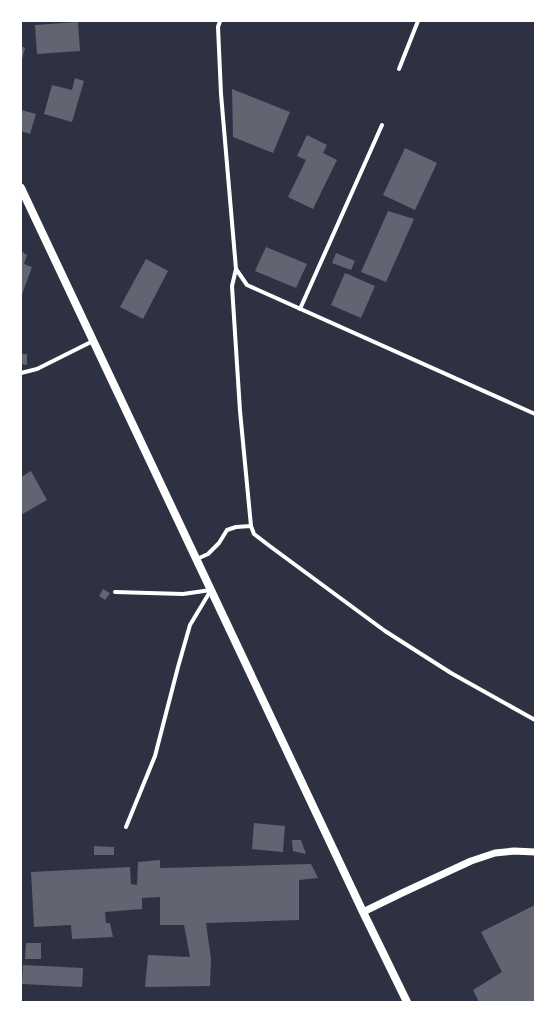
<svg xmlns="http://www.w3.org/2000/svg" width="556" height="1023" viewBox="0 0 556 1023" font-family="Manrope,sans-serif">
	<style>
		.building { fill: #626471 }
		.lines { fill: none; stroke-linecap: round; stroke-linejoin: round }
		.minor { stroke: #fff; stroke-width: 4 }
		.tertiary { stroke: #fff; stroke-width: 7 }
		.secondary { stroke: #fff; stroke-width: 8 }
	</style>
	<rect width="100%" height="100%" fill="#2d3142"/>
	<!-- building -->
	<g class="building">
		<path d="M78,22L80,51L37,54L35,25Z"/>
		<path d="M21,46L25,48L22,60H21Z"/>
		<path d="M75,78L84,81L72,122L44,114L52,85L72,90Z"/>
		<path d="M232,89L290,112L273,153L233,137Z"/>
		<path d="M21,110L36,114L30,134L21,131Z"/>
		<path d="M307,135L327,145L323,153L337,160L313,209L288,197L306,160L297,156Z"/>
		<path d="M405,148L437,163L415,210L383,195Z"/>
		<path d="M388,211L414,219L386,282L361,272Z"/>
		<path d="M266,247L307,264L296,288L255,271Z"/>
		<path d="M21,251L27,255L24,264L32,267L21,297Z"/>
		<path d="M336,253L355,261L351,270L332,263Z"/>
		<path d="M146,259L168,271L143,319L120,307Z"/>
		<path d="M345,273L375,286L361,318L331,305Z"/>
		<path d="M21,354H27V365L21,364Z"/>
		<path d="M31,471L47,500L21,515V477Z"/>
		<path d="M103,589L110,593L105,600L99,596Z"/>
		<path d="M254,823L285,826L283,852L252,849Z"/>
		<path d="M292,840H301L306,854L293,851Z"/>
		<path d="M94,846L114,847V855H94Z"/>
		<path d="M160,860V868L311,864L318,878L299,880V920L206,923L211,959L210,986L145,987L148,955L190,957L184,925H160V897L142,898V909L105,912L106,923H110L113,937L72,939L71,925L34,927L31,872L130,867L131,884L137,885L138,862Z"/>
		<path d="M535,905V1002H479L473,990L502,972L481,932Z"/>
		<path d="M26,943H41V959H25Z"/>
		<path d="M23,965L83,968L82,987L22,984Z"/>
	</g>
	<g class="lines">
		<!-- minor -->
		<g class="minor">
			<path d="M220,21L218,27L221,94L236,269L247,285L535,414"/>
			<path d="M399,69L418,21"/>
			<path d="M236,269L232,286L240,411L251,526"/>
			<path d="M300,309L382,125"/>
			<path d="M21,373L37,369L93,341"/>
			<path d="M197,559L208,554L219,543L227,530L236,527L251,526L254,534L271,547L385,631L451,673L535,720"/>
			<path d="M115,592L183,594L211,590"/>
			<path d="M126,827L155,756L178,667L190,625L211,590"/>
		</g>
		<!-- tertiary -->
		<path class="tertiary" d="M363,912L402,893L471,861L495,853L514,851L535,852"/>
		<!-- secondary -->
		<path class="secondary" d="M21,188L363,912L407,1002"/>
	</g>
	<!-- border -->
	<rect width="556" height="1023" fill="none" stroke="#ffffff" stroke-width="44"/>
</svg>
